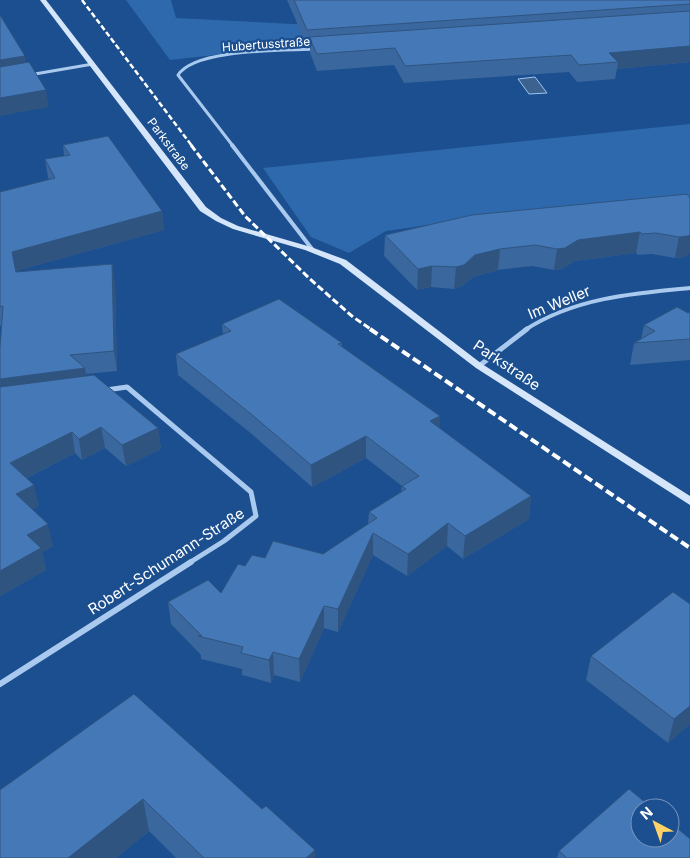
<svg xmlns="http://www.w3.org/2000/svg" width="690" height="858" viewBox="0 0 690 858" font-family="Inter,sans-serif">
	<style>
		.green { fill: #2e69ad }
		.water { fill: #3c6290; stroke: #9cc4f0 }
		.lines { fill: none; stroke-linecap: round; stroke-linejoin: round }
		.street-far3 { stroke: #a9c9ee; stroke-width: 3 }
		.street-far2 { stroke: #a9c9ee; stroke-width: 4 }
		.street-far1 { stroke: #a9c9ee; stroke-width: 5 }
		.street { stroke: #a9c9ee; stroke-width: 6 }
		.secondary { fill: #d6e6fa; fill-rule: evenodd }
		.rail-far2 { stroke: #fff; stroke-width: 2.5; stroke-dasharray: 5.5 2.5; stroke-linecap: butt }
		.rail-far1 { stroke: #fff; stroke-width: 3; stroke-dasharray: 7 3; stroke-linecap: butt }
		.rail { stroke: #fff; stroke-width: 4; stroke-dasharray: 9 4; stroke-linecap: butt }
		.wall { fill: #3a679d }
		.shaded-wall { fill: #305480 }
		.building { fill: #4478b7; stroke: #305480 }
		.labels { text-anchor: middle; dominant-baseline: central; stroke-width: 4.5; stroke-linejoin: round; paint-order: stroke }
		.far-street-label { font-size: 12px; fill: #fff; stroke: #1b4f8f }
		.street-label { font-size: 15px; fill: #fff; stroke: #1b4f8f }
	</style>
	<rect width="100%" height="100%" fill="#1b4f8f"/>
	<!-- green -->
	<g class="green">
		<path d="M126,0H171L176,18L312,25L320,43L170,60Z"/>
		<path d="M690,124V202L428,225L386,231L349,253L311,237L263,168Z"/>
	</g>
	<!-- water -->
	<path class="water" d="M535,77L547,93L529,94L518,79Z"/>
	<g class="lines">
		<!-- street-far3 -->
		<g class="street-far3">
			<path d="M29,75L93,64"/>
			<path d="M233,146L178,75C195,48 285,51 316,49"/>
		</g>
		<!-- street-far2 -->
		<g class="street-far2">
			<path d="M232,145L312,249"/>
			<path d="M525,330C574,298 634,293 690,288"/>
		</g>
		<!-- street-far1 -->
		<g class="street-far1">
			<path d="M479,366L527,329"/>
			<path d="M106,390L127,387L251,492L256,516L224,541L189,563"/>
		</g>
		<!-- street -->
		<path class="street" d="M0,684L191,562"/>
		<!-- secondary -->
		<path class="secondary" d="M40,0H46L206,207L221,218L238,226L311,247L346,260L482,364L690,496V505L476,368L340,264L305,250L233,229L216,221L200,211Z"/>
		<!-- rail-far2 -->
		<path class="rail-far2" d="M82,0L192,146"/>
		<!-- rail-far1 -->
		<path class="rail-far1" d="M191,145L245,216L310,279L353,317L372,330"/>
		<!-- rail -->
		<path class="rail" d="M370,329L690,548"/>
	</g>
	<!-- wall -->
	<g class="wall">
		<path d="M287,0H690V62L617,69L615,79L577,82L569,72L404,83L394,65L317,71L310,53V46H307Z"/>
		<path d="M63,145L162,211L164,230L16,271V272L115,283L117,371L86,374V376L158,428L161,449L126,466L105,448L82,460L75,453L27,478L39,506L32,510L53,546L42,552L46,570L0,596V348L2,326H0V192L49,180L48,177L45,159L64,156Z"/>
		<path d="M690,198V253L684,257L675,258L652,254L638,255L636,253L575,261L562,269L554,270L532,266L498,270L473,277L462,286L454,289L431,287L417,290L384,256L385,235Z"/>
		<path d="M690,312V360L630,365L634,343L641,339L644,325Z"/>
		<path d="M222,324L342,343V347L440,416L439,428L531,496L529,519L463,559L447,546L407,576L373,555L338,632L324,628L300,682L274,675L271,683L242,675V669L201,659V655L171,624L168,602L221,593L245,566L265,558L323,554L368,524L369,512L401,492L402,486L366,458L312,487L253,435L178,375L176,354L223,334Z"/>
		<path d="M690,604V724L668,743L586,680L591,656Z"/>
		<path d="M134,694L315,858H176L149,831L116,858Z"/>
		<path d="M559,851L690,858H557Z"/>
	</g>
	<!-- shaded-wall -->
	<g class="shaded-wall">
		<path d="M690,46V62L617,69L618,62L609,53Z"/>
		<path d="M25,56L28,72L0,77V60Z"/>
		<path d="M46,90L49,107L0,116V98Z"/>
		<path d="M162,211L164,230L16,271L19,291L12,252Z"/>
		<path d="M640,232L636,253L575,261L562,269L554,270L557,249L578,240Z"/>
		<path d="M690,235V253L684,257L675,258L679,237Z"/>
		<path d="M500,249L498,270L473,277L462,286L454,289L456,267L475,255Z"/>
		<path d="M112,264L115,283L117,371L114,351Z"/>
		<path d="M432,266L431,287L417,290L418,269Z"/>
		<path d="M85,368L88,388L0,399V379Z"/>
		<path d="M440,416L439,437L430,421Z"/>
		<path d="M101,427L105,448L82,460L79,439Z"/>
		<path d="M158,428L161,449L126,466L122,445Z"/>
		<path d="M72,432L75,453L15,484L10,463Z"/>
		<path d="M366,436V458L312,487L311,465Z"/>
		<path d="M34,485L39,506L21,516L16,494Z"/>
		<path d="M531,496L529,519L463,559L465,536Z"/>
		<path d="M448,523L447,546L407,576L408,554Z"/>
		<path d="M48,524L53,546L42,552L46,570L0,596V571L27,535Z"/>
		<path d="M373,533V555L338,632V609Z"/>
		<path d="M324,606V628L300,682L299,659Z"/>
		<path d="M273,652L274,675L271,683L269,660Z"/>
		<path d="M690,706V724L668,743L674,719Z"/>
		<path d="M143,799L149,831L116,858H68Z"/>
		<path d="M315,850V858H306Z"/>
	</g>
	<!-- building -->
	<g class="building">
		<path d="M294,0H690V4L307,30Z"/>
		<path d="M690,11V46L609,53L618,62L579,65L571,55L405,66L395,48L317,54L309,37Z"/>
		<path d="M0,15L25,56L0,60Z"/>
		<path d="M29,62L46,90L0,98V67Z"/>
		<path d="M108,136L162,211L12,252L16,272L112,264L114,351L70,355L85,368L0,379V348L3,306L0,307V192L55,178L45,159L70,155L63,145Z"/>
		<path d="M687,194L690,198V235L688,236L679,237L656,233L642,234L640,232L578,240L565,248L557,249L535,245L500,249L475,255L464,265L456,267L432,266L418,269L385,235L472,215Z"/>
		<path d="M279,299L342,343L338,344L440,416L430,421L531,496L465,536L448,523L408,554L373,533L338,609L324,606L299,659L273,652L269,660L241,653L243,647L198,636H202L168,602L208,580L221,593L238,564L245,566L252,555L265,558L273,541L323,554L377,518L369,512L406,489L402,486L419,476L366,436L311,465L251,414L176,354L231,331L222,324Z"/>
		<path d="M677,307L688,313L690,312V339L634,343L655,331L644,325Z"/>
		<path d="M94,375L158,428L122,445L101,427L79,439L72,432L10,463L34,485L16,494L48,524L27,535L41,548L0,571V387Z"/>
		<path d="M673,592L690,604V706L674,719L591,656Z"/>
		<path d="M134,694L262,809L266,806L315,850L306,858H204L143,799L68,858H0V790Z"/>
		<path d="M629,789L652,808H640V838H670V822L690,839V858H567L559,851Z"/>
	</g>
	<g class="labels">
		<!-- far-street labels -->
		<g class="far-street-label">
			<text transform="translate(266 44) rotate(-4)">Hubertusstraße</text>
			<text transform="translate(169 144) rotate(53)">Parkstraße</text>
		</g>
		<!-- street labels -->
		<g class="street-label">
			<text transform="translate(559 302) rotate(-22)">Im Weller</text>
			<text transform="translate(507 365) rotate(34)">Parkstraße</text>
			<text transform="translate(166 561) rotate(-33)">Robert-Schumann-Straße</text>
		</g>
	</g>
	<!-- north arrow -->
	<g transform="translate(655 823) rotate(319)"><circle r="24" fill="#1b4f8f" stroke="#7695bc"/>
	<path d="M0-4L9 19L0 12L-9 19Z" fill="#ffd166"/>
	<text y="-8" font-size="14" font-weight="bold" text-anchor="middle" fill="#ffffff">N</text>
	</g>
</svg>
